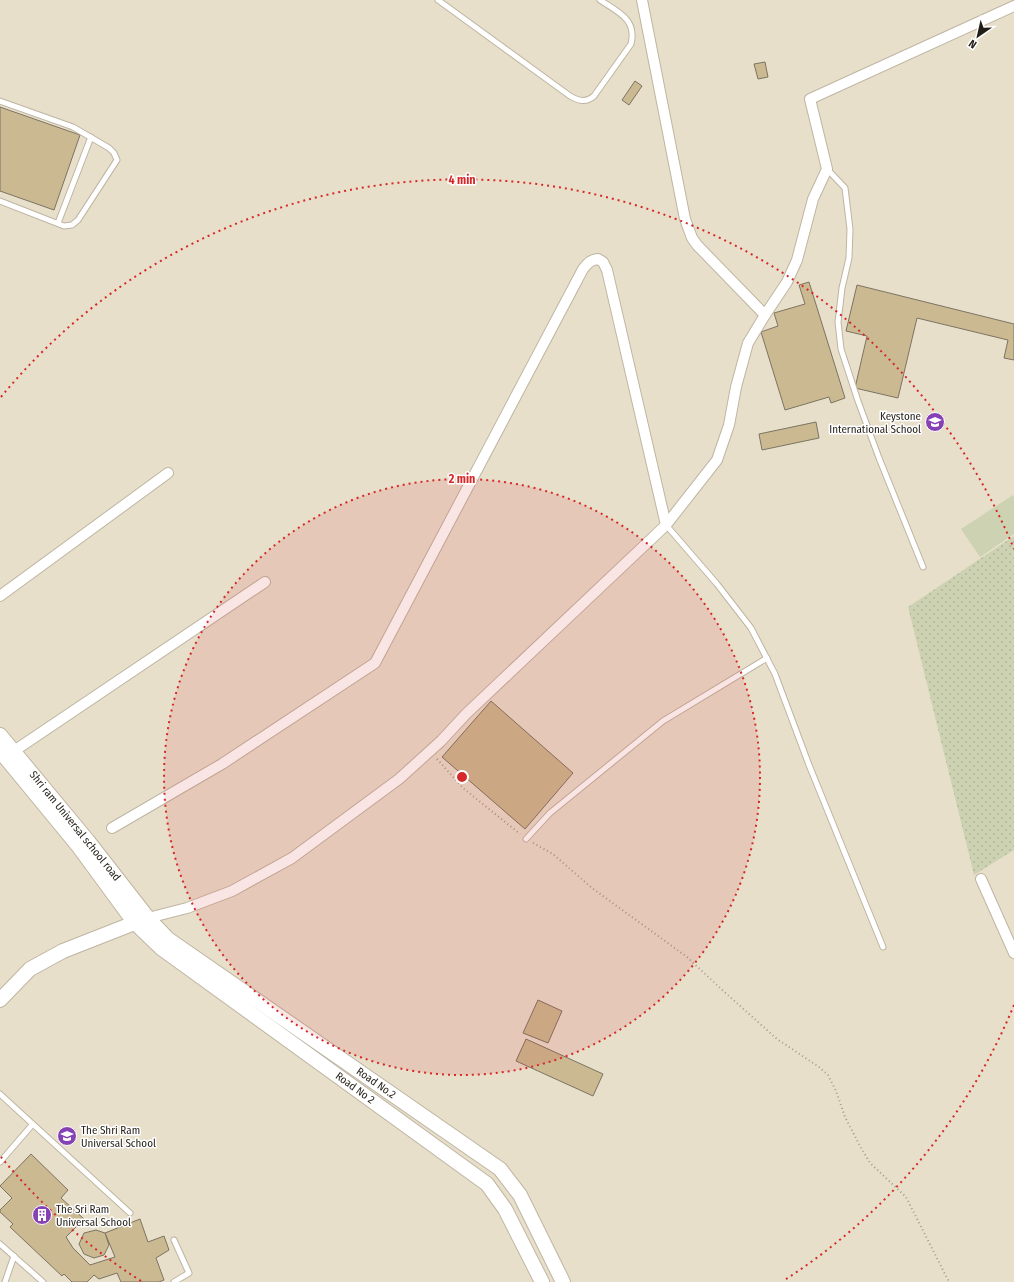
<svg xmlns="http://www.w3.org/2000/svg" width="1014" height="1282" viewBox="0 0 1014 1282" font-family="'Fira Sans Condensed',sans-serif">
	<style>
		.grass { fill: url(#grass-dots) }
		.garden { fill: #cdd3b2 }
		.building { fill: #cbb991; stroke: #7c7362 }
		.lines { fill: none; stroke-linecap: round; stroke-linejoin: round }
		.lane-casing { stroke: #beb5a2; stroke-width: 7 }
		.street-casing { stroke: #beb5a2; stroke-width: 12 }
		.secondary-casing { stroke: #beb5a2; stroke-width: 16 }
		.path { stroke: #a39c8d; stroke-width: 2; stroke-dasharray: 1 3; stroke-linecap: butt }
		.lane { stroke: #fff; stroke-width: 5 }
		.street { stroke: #fff; stroke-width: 10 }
		.secondary { stroke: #fff; stroke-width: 14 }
		.ring { fill: none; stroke: #d62828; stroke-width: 2; stroke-dasharray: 2 4 }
		.labels { text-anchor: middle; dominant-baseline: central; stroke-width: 3; stroke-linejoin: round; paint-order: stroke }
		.poi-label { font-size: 11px; fill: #221e17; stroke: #fff; text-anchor: start }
		.street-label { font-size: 11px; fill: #221e17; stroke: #fff }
		.centre { fill: #d62828; stroke: #fff; stroke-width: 2 }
		.ring-label { font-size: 12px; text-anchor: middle; font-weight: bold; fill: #d62828; stroke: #fff; stroke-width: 3; stroke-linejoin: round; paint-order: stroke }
	</style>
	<defs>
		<pattern id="grass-dots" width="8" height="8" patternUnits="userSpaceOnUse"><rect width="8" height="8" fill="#cdd3b2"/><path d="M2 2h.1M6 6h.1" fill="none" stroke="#b0b598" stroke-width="1.8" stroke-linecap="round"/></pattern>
	</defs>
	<rect width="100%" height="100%" fill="#e8dfcb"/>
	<!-- grass -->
	<path class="grass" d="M1014,536V850L974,875L908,607Z"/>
	<!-- garden -->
	<path class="garden" d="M1013,495L1014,497V534L980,557L961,529Z"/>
	<!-- building -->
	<g class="building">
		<path d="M765,62L768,77L758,79L754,64Z"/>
		<path d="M635,81L642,86L629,105L622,100Z"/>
		<path d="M0,107L80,135L54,210L0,191Z"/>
		<path d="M809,282L845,398L831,403L829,397L785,410L761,332L778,326L774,313L805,304L799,285Z"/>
		<path d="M857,285L1014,324V360L1004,358L1008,340L917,318L898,398L855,388L867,336L846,331Z"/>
		<path d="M816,422L819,438L762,450L759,434Z"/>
		<path d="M491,701L573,773L525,829L442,757Z"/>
		<path d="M538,1000L562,1011L548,1043L523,1033Z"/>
		<path d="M526,1039L603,1074L593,1096L516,1061Z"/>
		<path d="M31,1154L68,1190L61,1198L84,1219L66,1237L73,1248L90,1265L115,1257L105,1233L140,1219L148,1242L164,1236L169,1250L156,1258L164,1280L159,1282H121L117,1273L99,1279L94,1275L87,1282H72L64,1274L62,1276L10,1227L13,1224L0,1212V1210L12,1198L0,1186Z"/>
		<path d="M96,1230L105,1233L109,1245L104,1255L94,1258L84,1254L79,1244L84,1233Z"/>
	</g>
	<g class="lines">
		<!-- lane casing -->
		<g class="lane-casing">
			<g id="lane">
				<path d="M438,0L570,96C579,101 586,103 594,96L631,44C637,19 618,12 600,0"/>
				<path d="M0,101L73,127L109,148L114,153L117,160L78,220L72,225L64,226L0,201"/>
				<path d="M827,169L845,188L850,229L849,258L842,288L838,322L841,349L858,401L879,458L923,567"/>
				<path d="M58,223L91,137"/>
				<path d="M666,525L717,584L751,628L775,674L809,765L883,947"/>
				<path d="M526,839L550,813L663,721L767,658"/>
				<path d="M0,1094L130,1213"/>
				<path d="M0,1162L32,1125"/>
				<path d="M0,1244L43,1282"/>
				<path d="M5,1282L14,1256"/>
				<path d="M174,1282L189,1273L174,1240"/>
			</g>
		</g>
		<!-- street casing -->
		<g class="street-casing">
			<g id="street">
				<path d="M642,0L685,219L692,238L697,245L765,315"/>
				<path d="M0,596L168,473"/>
				<path d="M14,751L265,582"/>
				<path d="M112,828L222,764L375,663L583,269C588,263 590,260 598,259L603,262L607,270L666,525"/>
				<path d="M981,879L1014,953"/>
				<path d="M148,918L187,908L232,891L292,858L399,779L441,741L466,714L666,525L717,460L729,425L736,387L748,343L765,315L787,282L797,260L813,199L827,169L810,99L1014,6"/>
			</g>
		</g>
		<!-- secondary casing -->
		<g class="secondary-casing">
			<g id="secondary">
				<path d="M0,735L88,841L148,918L168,939L500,1169L520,1195L563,1282"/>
				<path d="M0,751L79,847L134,922L161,948L487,1184L505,1209L542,1282"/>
				<path d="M0,1000L30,969L63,951L142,920"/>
			</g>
		</g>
		<!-- path -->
		<g class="path">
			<path d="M437,759L463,788L520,834"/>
			<path d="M533,843L553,854L592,888L687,957L720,988L777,1039L819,1067L828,1075L836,1091L845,1117L860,1146L870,1163L906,1197L949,1282"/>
		</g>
		<!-- lane -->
		<use href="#lane" class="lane"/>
		<!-- street -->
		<use href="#street" class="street"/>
		<!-- secondary -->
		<use href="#secondary" class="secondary"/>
	</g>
	<!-- distance rings -->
	<circle cx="462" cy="777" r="298" fill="#d62828" fill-opacity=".12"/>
	<g class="ring">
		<circle cx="462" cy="777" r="298"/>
		<path d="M1014 1005A597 597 0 0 1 783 1281M141 1281A597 597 0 0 1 1 1157M1 397A597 597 0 0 1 1014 549"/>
	</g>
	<!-- icons -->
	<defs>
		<g id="school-disc" transform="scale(1)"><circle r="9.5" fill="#8641b5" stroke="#fff"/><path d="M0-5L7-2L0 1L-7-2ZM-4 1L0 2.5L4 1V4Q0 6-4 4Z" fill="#fff"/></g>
		<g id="building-disc" transform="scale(1)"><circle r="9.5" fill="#8641b5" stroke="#fff"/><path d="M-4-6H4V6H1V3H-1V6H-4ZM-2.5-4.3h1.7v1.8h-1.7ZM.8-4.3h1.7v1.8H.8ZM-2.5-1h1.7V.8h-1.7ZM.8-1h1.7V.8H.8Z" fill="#fff"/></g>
	</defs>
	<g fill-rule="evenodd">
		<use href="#school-disc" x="935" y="422"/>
		<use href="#school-disc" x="67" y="1136"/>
		<use href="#building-disc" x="42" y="1215"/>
	</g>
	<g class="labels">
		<!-- poi labels -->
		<g class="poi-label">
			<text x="921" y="416" text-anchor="end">Keystone<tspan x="921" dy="13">International School</tspan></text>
			<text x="81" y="1130">The Shri Ram<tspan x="81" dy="13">Universal School</tspan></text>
			<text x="56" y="1209">The Sri Ram<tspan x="56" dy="13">Universal School</tspan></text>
		</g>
		<!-- street labels -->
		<g class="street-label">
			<text transform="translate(75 826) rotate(51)">Shri ram Universal school road</text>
			<text transform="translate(376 1083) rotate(35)">Road No.2</text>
			<text transform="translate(355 1088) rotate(36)">Road No 2</text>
		</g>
	</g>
	<circle cx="462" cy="777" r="6" class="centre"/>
	<g class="ring-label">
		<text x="462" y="184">4 min</text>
		<text x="462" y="483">2 min</text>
	</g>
	<!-- north arrow -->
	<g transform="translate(978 36) rotate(214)" stroke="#ffffff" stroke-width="3" paint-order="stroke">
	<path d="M0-3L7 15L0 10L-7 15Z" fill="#221e17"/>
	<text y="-6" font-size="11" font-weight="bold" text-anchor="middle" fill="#221e17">N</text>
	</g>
</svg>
